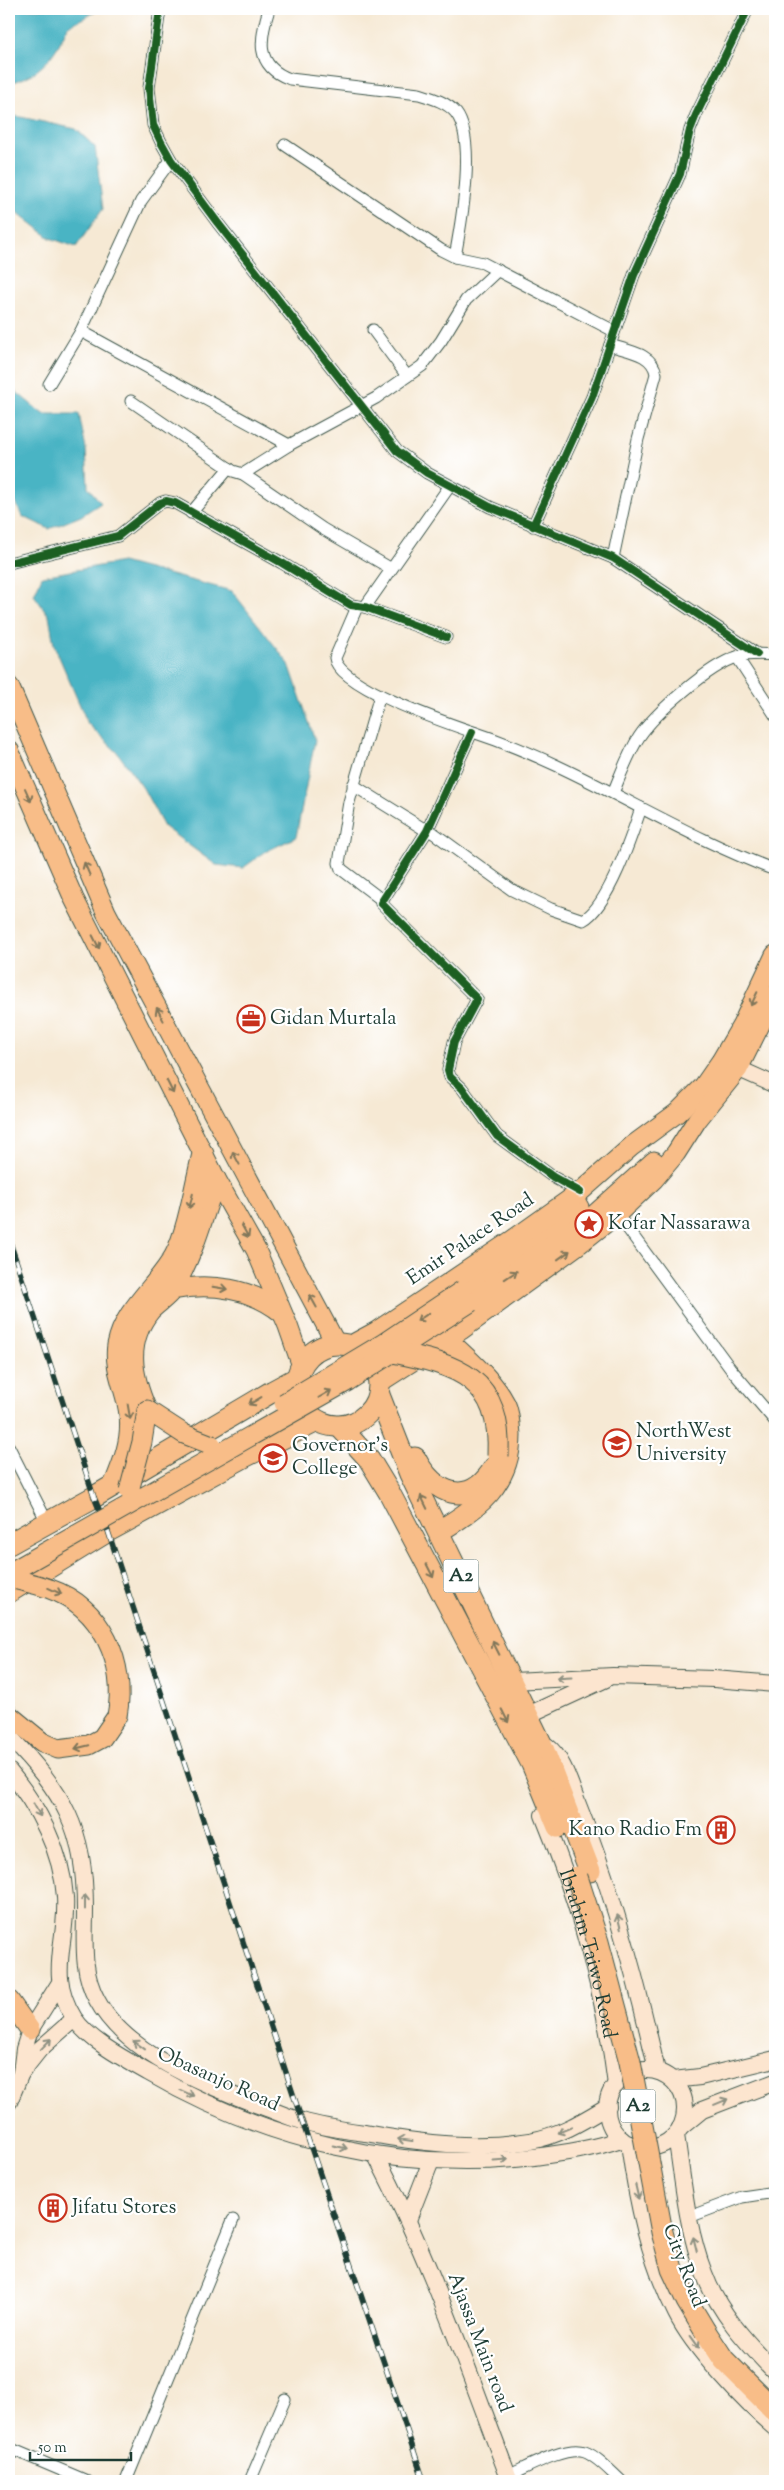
<svg xmlns="http://www.w3.org/2000/svg" width="784" height="2490" viewBox="0 0 784 2490" font-family="'Sorts Mill Goudy',serif">
	<style>
		.water { fill: #48b4c4; stroke: #34787c }
		.lines { fill: none; stroke-linecap: round; stroke-linejoin: round }
		.street-casing { stroke: #3f574c; stroke-width: 13 }
		.secondary-casing { stroke: #3f574c; stroke-width: 18 }
		.primary-casing { stroke: #3f574c; stroke-width: 21 }
		.highway-casing { stroke: #3f574c; stroke-width: 23 }
		.street { stroke: #fff; stroke-width: 11 }
		.secondary { stroke: #fce5cf; stroke-width: 16 }
		.primary { stroke: #f8bd88; stroke-width: 19 }
		.highway { stroke: #f8bd88; stroke-width: 21 }
		.rail-casing { stroke: #1f3d34; stroke-width: 5.5 }
		.rail { stroke: #fff; stroke-width: 4; stroke-dasharray: 11; stroke-linecap: butt }
		.primary-bridge-casing { stroke: #3f574c; stroke-width: 21; stroke-linecap: butt }
		.highway-bridge-casing { stroke: #3f574c; stroke-width: 23; stroke-linecap: butt }
		.primary-bridge { stroke: #f8bd88; stroke-width: 19 }
		.highway-bridge { stroke: #f8bd88; stroke-width: 21 }
		.cycleway-casing { stroke: #fff; stroke-width: 11 }
		.cycleway { stroke: #1b5e20; stroke-width: 8 }
		.oneway { stroke: #81775a }
		.oneway2 { stroke: #8e9182 }
		.labels { text-anchor: middle; dominant-baseline: central; stroke-width: 4.5; stroke-linejoin: round; paint-order: stroke }
		.shield { fill: #fff; stroke: #627771; stroke-width: 1 }
		.shield-label { font-size: 19px; font-weight: bold; fill: #1f3d34 }
		.poi-label { font-size: 20px; fill: #1f3d34; stroke: #fff; text-anchor: start }
		.street-label { font-size: 20px; fill: #1f3d34; stroke: #fff }
	</style>
	<rect width="100%" height="100%" fill="#fff"/>
	<filter id="ink" filterUnits="userSpaceOnUse"><feTurbulence type="fractalNoise" baseFrequency=".02" numOctaves="2"/><feDisplacementMap in="SourceGraphic" scale="10" xChannelSelector="R" yChannelSelector="G"/><feConvolveMatrix kernelMatrix="1 2 1 2 8 2 1 2 1" color-interpolation-filters="sRGB"/></filter>
	<filter id="wash" filterUnits="userSpaceOnUse"><feTurbulence type="fractalNoise" baseFrequency=".0096" numOctaves="4" result="noise"/><feDisplacementMap in="SourceGraphic" scale="20" xChannelSelector="R" yChannelSelector="G"/><feGaussianBlur stdDeviation="1.12" result="paint"/><feColorMatrix in="noise" values="0 0 0 0 0 0 0 0 0 0 0 0 0 0 0 0 0 1.4 0 .05"/><feComposite in="paint" operator="in"/></filter>
	<g filter="url(#wash)">
		<rect width="100%" height="100%" fill="#f6e9d4"/>
		<!-- water -->
		<g class="water">
			<path d="M9,9H101L68,26C56,54 41,76 9,83Z"/>
			<path d="M16,116L76,129L95,147L103,209L76,247L50,238L17,212L9,228V121Z"/>
			<path d="M9,386L43,414H79L86,449L88,487L101,503L81,516L49,529L22,516L9,490Z"/>
			<path d="M122,562L232,591L289,664L315,740L296,837L265,852L243,868L216,865L164,827L143,788L117,752L88,724L54,645L49,616L34,595L42,576Z"/>
		</g>
	</g>
	<g filter="url(#ink)">
		<g class="lines">
			<!-- street casing -->
			<g class="street-casing">
				<g id="street">
					<path d="M160,9L149,88L153,125L161,142L171,160L217,222L397,451L427,473L490,507L613,558L757,654"/>
					<path d="M269,9C260,38 254,66 290,79L419,94C432,98 447,102 456,113C477,140 461,224 455,257"/>
					<path d="M285,145L441,250L455,257L483,263L614,331"/>
					<path d="M373,330L407,376"/>
					<path d="M81,331L289,445"/>
					<path d="M610,345C627,351 653,353 656,374L638,439L613,558"/>
					<path d="M49,384L81,331L141,201L171,160"/>
					<path d="M131,401L233,471L243,474L289,445L376,398L422,366L441,341L466,300L498,270"/>
					<path d="M243,474L323,529L390,568"/>
					<path d="M191,513L229,468"/>
					<path d="M533,526L592,397L634,275L680,174L690,130L696,115L748,9"/>
					<path d="M9,563L118,536L160,503L166,501L175,503L282,563L351,605L365,607L446,637"/>
					<path d="M357,607L335,658C337,686 450,724 476,733C580,767 672,832 775,870"/>
					<path d="M365,607L449,487"/>
					<path d="M737,657L775,715"/>
					<path d="M380,695L349,802L339,863L341,869L382,900"/>
					<path d="M472,732L427,831L381,903L477,999L454,1042L448,1070L450,1077L462,1088L497,1136L553,1177L580,1192"/>
					<path d="M353,785L427,831"/>
					<path d="M613,793C621,774 628,754 639,737C655,713 710,665 737,657C749,653 763,654 775,655"/>
					<path d="M428,829L512,890L551,909L583,920C608,907 632,835 641,808"/>
					<path d="M617,1214L730,1368L775,1421"/>
					<path d="M9,1447L47,1522"/>
					<path d="M689,2217L742,2197L775,2192"/>
					<path d="M9,2448L87,2481"/>
					<path d="M508,2476C526,2468 566,2445 585,2452C598,2457 610,2471 621,2481"/>
					<path d="M126,2481L233,2220"/>
					<path d="M250,2481L285,2399"/>
				</g>
			</g>
			<!-- secondary casing -->
			<g class="secondary-casing">
				<g id="secondary">
					<path d="M728,1064L775,1085"/>
					<path d="M513,1681L613,1676L714,1679L775,1684"/>
					<path d="M528,1715L606,1679"/>
					<path d="M9,1736C64,1794 85,1827 85,1909C85,1942 81,1971 97,2000C125,2053 205,2085 258,2105C273,2110 287,2117 302,2121C322,2127 344,2130 365,2133C419,2143 476,2150 530,2141C559,2136 583,2121 608,2106"/>
					<path d="M547,1746C563,1758 570,1784 577,1802C612,1889 637,1980 657,2071"/>
					<path d="M9,1771C38,1806 62,1851 65,1897C68,1943 46,1973 74,2018C88,2040 126,2060 149,2073C266,2141 399,2173 534,2157C563,2153 593,2149 621,2139"/>
					<path id="s1" d="M543,1815C578,1901 605,1993 616,2085"/>
					<circle cx="646" cy="2109" r="39"/>
					<path d="M21,2073L40,2049L74,2019"/>
					<path d="M673,2080L700,2077L775,2059"/>
					<path d="M9,2102L21,2073L24,2049L30,2030L59,1984"/>
					<path d="M680,2128L702,2110L775,2082"/>
					<path d="M676,2135C683,2181 687,2229 704,2273C718,2312 747,2343 775,2372"/>
					<path d="M629,2144C637,2201 649,2261 676,2313C694,2349 744,2402 775,2428"/>
					<path d="M375,2154C430,2258 468,2371 510,2481"/>
					<path d="M408,2220L431,2161"/>
				</g>
			</g>
			<!-- primary casing -->
			<g class="primary-casing">
				<g id="primary">
					<path d="M9,686L106,912L336,1344"/>
					<path d="M9,750L74,899L216,1179L256,1250L288,1326L302,1366"/>
					<path d="M172,1290C210,1282 251,1288 282,1313"/>
					<path d="M463,1290L579,1207"/>
					<path d="M471,1302L594,1215L654,1161"/>
					<path d="M351,1345L377,1331L511,1241L580,1192L632,1146L677,1113L703,1087L721,1061L742,1025L775,955"/>
					<path d="M380,1382L461,1330L579,1244L617,1214L654,1179L676,1153L697,1120L738,1069L775,995"/>
					<path d="M147,1410C132,1375 125,1342 151,1310C158,1303 168,1297 173,1289C193,1256 204,1215 216,1179"/>
					<path d="M9,1715L42,1742L58,1749L89,1745L102,1738L117,1716"/>
					<path d="M9,2000L30,2030"/>
				</g>
			</g>
			<!-- highway casing -->
			<g class="highway-casing">
				<g id="highway">
					<circle cx="338" cy="1385" r="41"/>
					<path d="M379,1395L410,1474L541,1743L590,1871"/>
					<path d="M340,1427L369,1459L389,1492L532,1764L558,1827"/>
					<path d="M415,1458C434,1495 469,1509 494,1468"/>
					<path d="M115,1484C124,1462 133,1440 130,1415C128,1392 114,1369 118,1345C125,1309 158,1287 175,1256C188,1232 196,1182 203,1154"/>
					<path d="M439,1531C477,1509 510,1484 510,1435C509,1425 509,1414 505,1405C492,1379 466,1359 446,1339"/>
					<path d="M9,1544L94,1497L273,1391L297,1378"/>
					<path d="M9,1592L108,1531L246,1456L317,1421"/>
					<path d="M705,2331L724,2360L775,2411"/>
				</g>
			</g>
			<!-- street -->
			<use href="#street" class="street"/>
			<!-- secondary -->
			<use href="#secondary" class="secondary"/>
			<!-- primary -->
			<use href="#primary" class="primary"/>
			<!-- highway -->
			<use href="#highway" class="highway"/>
			<!-- rail casing -->
			<g class="rail-casing">
				<path id="rail" d="M9,1239L94,1497L108,1531L302,2121L424,2481"/>
			</g>
			<!-- rail -->
			<use href="#rail" class="rail"/>
			<!-- primary-bridge casing -->
			<g class="primary-bridge-casing">
				<g id="primary-bridge">
					<path d="M284,1403L384,1343L463,1290"/>
					<path d="M129,1491L142,1442L147,1410L184,1434L212,1445"/>
					<path d="M9,1573L348,1381L471,1302"/>
					<path d="M9,1578C22,1581 37,1584 50,1589C102,1607 127,1664 117,1716"/>
				</g>
			</g>
			<!-- highway-bridge casing -->
			<g class="highway-bridge-casing">
				<g id="highway-bridge">
					<path d="M393,1352C458,1365 502,1378 498,1456"/>
					<path d="M577,1877L598,1942L630,2062L662,2232L672,2269L687,2301L705,2331"/>
				</g>
			</g>
			<!-- primary-bridge -->
			<use href="#primary-bridge" class="primary-bridge"/>
			<!-- highway-bridge -->
			<use href="#highway-bridge" class="highway-bridge"/>
			<!-- cycleway casing -->
			<g class="cycleway-casing">
				<g id="cycleway">
					<path d="M160,9L149,88L153,125L161,142L171,160L217,222L397,451L427,473L490,507L613,558L757,654"/>
					<path d="M533,526L592,397L634,275L680,174L690,130L696,115L748,9"/>
					<path d="M9,563L118,536L160,503L166,501L175,503L282,563L351,605L365,607L446,637"/>
					<path d="M472,732L427,831L381,903L477,999L454,1042L448,1070L450,1077L462,1088L497,1136L553,1177L580,1192"/>
				</g>
			</g>
			<!-- cycleway -->
			<use href="#cycleway" class="cycleway"/>
		</g>
		<!-- one-way arrows -->
		<defs><path id="oneway-shaft" d="M-6 0H5M1.5-3L5.5 0L1.5 3" fill="none" stroke-width="1.6" stroke-linecap="round" stroke-linejoin="round" transform="scale(1.25)"/></defs>
		<g class="oneway">
			<use href="#oneway-shaft" transform="translate(28 795) rotate(66)"/>
			<use href="#oneway-shaft" transform="translate(87 869) rotate(-113)"/>
			<use href="#oneway-shaft" transform="translate(96 942) rotate(63)"/>
			<use href="#oneway-shaft" transform="translate(754 999) rotate(116)"/>
			<use href="#oneway-shaft" transform="translate(160 1014) rotate(-118)"/>
			<use href="#oneway-shaft" transform="translate(170 1087) rotate(63)"/>
			<use href="#oneway-shaft" transform="translate(236 1158) rotate(-118)"/>
			<use href="#oneway-shaft" transform="translate(191 1201) rotate(104)"/>
			<use href="#oneway-shaft" transform="translate(245 1231) rotate(61)"/>
			<use href="#oneway-shaft" transform="translate(564 1255) rotate(-36)"/>
			<use href="#oneway-shaft" transform="translate(511 1275) rotate(-34)"/>
			<use href="#oneway-shaft" transform="translate(220 1288) rotate(9)"/>
			<use href="#oneway-shaft" transform="translate(313 1301) rotate(-119)"/>
			<use href="#oneway-shaft" transform="translate(423 1317) rotate(146)"/>
			<use href="#oneway-shaft" transform="translate(325 1394) rotate(-30)"/>
			<use href="#oneway-shaft" transform="translate(255 1401) rotate(149)"/>
			<use href="#oneway-shaft" transform="translate(129 1412) rotate(80)"/>
			<use href="#oneway-shaft" transform="translate(424 1502) rotate(-116)"/>
			<use href="#oneway-shaft" transform="translate(430 1571) rotate(63)"/>
			<use href="#oneway-shaft" transform="translate(55 1591) rotate(24)"/>
			<use href="#oneway-shaft" transform="translate(496 1648) rotate(-117)"/>
			<use href="#oneway-shaft" transform="translate(505 1716) rotate(63)"/>
			<use href="#oneway-shaft" transform="translate(82 1747) rotate(167)"/>
		</g>
		<g class="oneway2">
			<use href="#oneway-shaft" transform="translate(564 1678) rotate(177)"/>
			<use href="#oneway-shaft" transform="translate(37 1810) rotate(62)"/>
			<use href="#oneway-shaft" transform="translate(85 1902) rotate(-90)"/>
			<use href="#oneway-shaft" transform="translate(619 1922) rotate(-104)"/>
			<use href="#oneway-shaft" transform="translate(46 2044) rotate(-46)"/>
			<use href="#oneway-shaft" transform="translate(139 2045) rotate(-144)"/>
			<use href="#oneway-shaft" transform="translate(187 2093) rotate(24)"/>
			<use href="#oneway-shaft" transform="translate(721 2102) rotate(-23)"/>
			<use href="#oneway-shaft" transform="translate(565 2130) rotate(157)"/>
			<use href="#oneway-shaft" transform="translate(405 2140) rotate(-172)"/>
			<use href="#oneway-shaft" transform="translate(340 2147) rotate(12)"/>
			<use href="#oneway-shaft" transform="translate(501 2160) rotate(-4)"/>
			<use href="#oneway-shaft" transform="translate(637 2192) rotate(77)"/>
			<use href="#oneway-shaft" transform="translate(695 2244) rotate(-104)"/>
			<use href="#oneway-shaft" transform="translate(695 2342) rotate(54)"/>
		</g>
	</g>
	<!-- icons -->
	<defs>
		<g id="office-ring" transform="scale(1.4375)"><circle r="9.5" fill="#fff" stroke="#c8321e" stroke-width="1.5"/><path d="M-6-3h4V-5.5h4V-3h4V5H-6ZM-1-4.5V-3h2v-1.5ZM-6 0V1H6V0Z" fill="#c8321e"/></g>
		<g id="sight-ring" transform="scale(1.4375)"><circle r="9.5" fill="#fff" stroke="#c8321e" stroke-width="1.5"/><path d="M0-6L1.8-2.2L6-1.7L2.9 1.2L3.7 5.4L0 3.3L-3.7 5.4L-2.9 1.2L-6-1.7L-1.8-2.2Z" fill="#c8321e"/></g>
		<g id="university-ring" transform="scale(1.4375)"><circle r="9.5" fill="#fff" stroke="#c8321e" stroke-width="1.5"/><path d="M0-5L7-2L0 1L-7-2ZM-4 1L0 2.5L4 1V4Q0 6-4 4Z" fill="#c8321e"/></g>
		<g id="school-ring" transform="scale(1.4375)"><circle r="9.5" fill="#fff" stroke="#c8321e" stroke-width="1.5"/><path d="M0-5L7-2L0 1L-7-2ZM-4 1L0 2.5L4 1V4Q0 6-4 4Z" fill="#c8321e"/></g>
		<g id="building-ring" transform="scale(1.4375)"><circle r="9.5" fill="#fff" stroke="#c8321e" stroke-width="1.5"/><path d="M-4-6H4V6H1V3H-1V6H-4ZM-2.5-4.3h1.7v1.8h-1.7ZM.8-4.3h1.7v1.8H.8ZM-2.5-1h1.7V.8h-1.7ZM.8-1h1.7V.8H.8Z" fill="#c8321e"/></g>
	</defs>
	<g fill-rule="evenodd">
		<use href="#office-ring" x="251" y="1019"/>
		<use href="#sight-ring" x="589" y="1224"/>
		<use href="#university-ring" x="617" y="1443"/>
		<use href="#school-ring" x="273" y="1458"/>
		<use href="#building-ring" x="721" y="1830"/>
		<use href="#building-ring" x="53" y="2208"/>
	</g>
	<g class="labels">
		<!-- shield labels -->
		<g class="shield">
			<rect x="443.5" y="1559.5" width="35" height="33" rx="4"/>
			<rect x="620.5" y="2089.5" width="35" height="33" rx="4"/>
		</g>
		<g class="shield-label">
			<text x="461" y="1576">A2</text>
			<text x="638" y="2106">A2</text>
		</g>
		<!-- poi labels -->
		<g class="poi-label">
			<text x="270" y="1019">Gidan Murtala</text>
			<text x="608" y="1224">Kofar Nassarawa</text>
			<text x="636" y="1432">NorthWest<tspan x="636" dy="23">University</tspan></text>
			<text x="292" y="1446">Governor's<tspan x="292" dy="23">College</tspan></text>
			<text x="702" y="1830" text-anchor="end">Kano Radio Fm</text>
			<text x="72" y="2208">Jifatu Stores</text>
		</g>
		<!-- street labels -->
		<g class="street-label">
			<text transform="translate(471 1240) rotate(-34)">Emir Palace Road</text>
			<text stroke="none"><textPath href="#s1" startOffset="146">Ibrahim Taiwo Road</textPath></text>
			<text transform="translate(218 2080) rotate(24)">Obasanjo Road</text>
			<text transform="translate(683 2266) rotate(69)">City Road</text>
			<text transform="translate(479 2343) rotate(69)">Ajassa Main road</text>
		</g>
	</g>
	<!-- margin -->
	<rect width="784" height="2490" fill="none" stroke="#fff" stroke-width="30"/>
	<!-- scale -->
	<path d="M30 2452v8h101v-8" fill="none" stroke="#1f3d34" stroke-width="2.5"/>
	<text x="38" y="2452" font-size="15" fill="#1f3d34" stroke="#ffffff" stroke-width="4" paint-order="stroke">50 m</text>
</svg>
